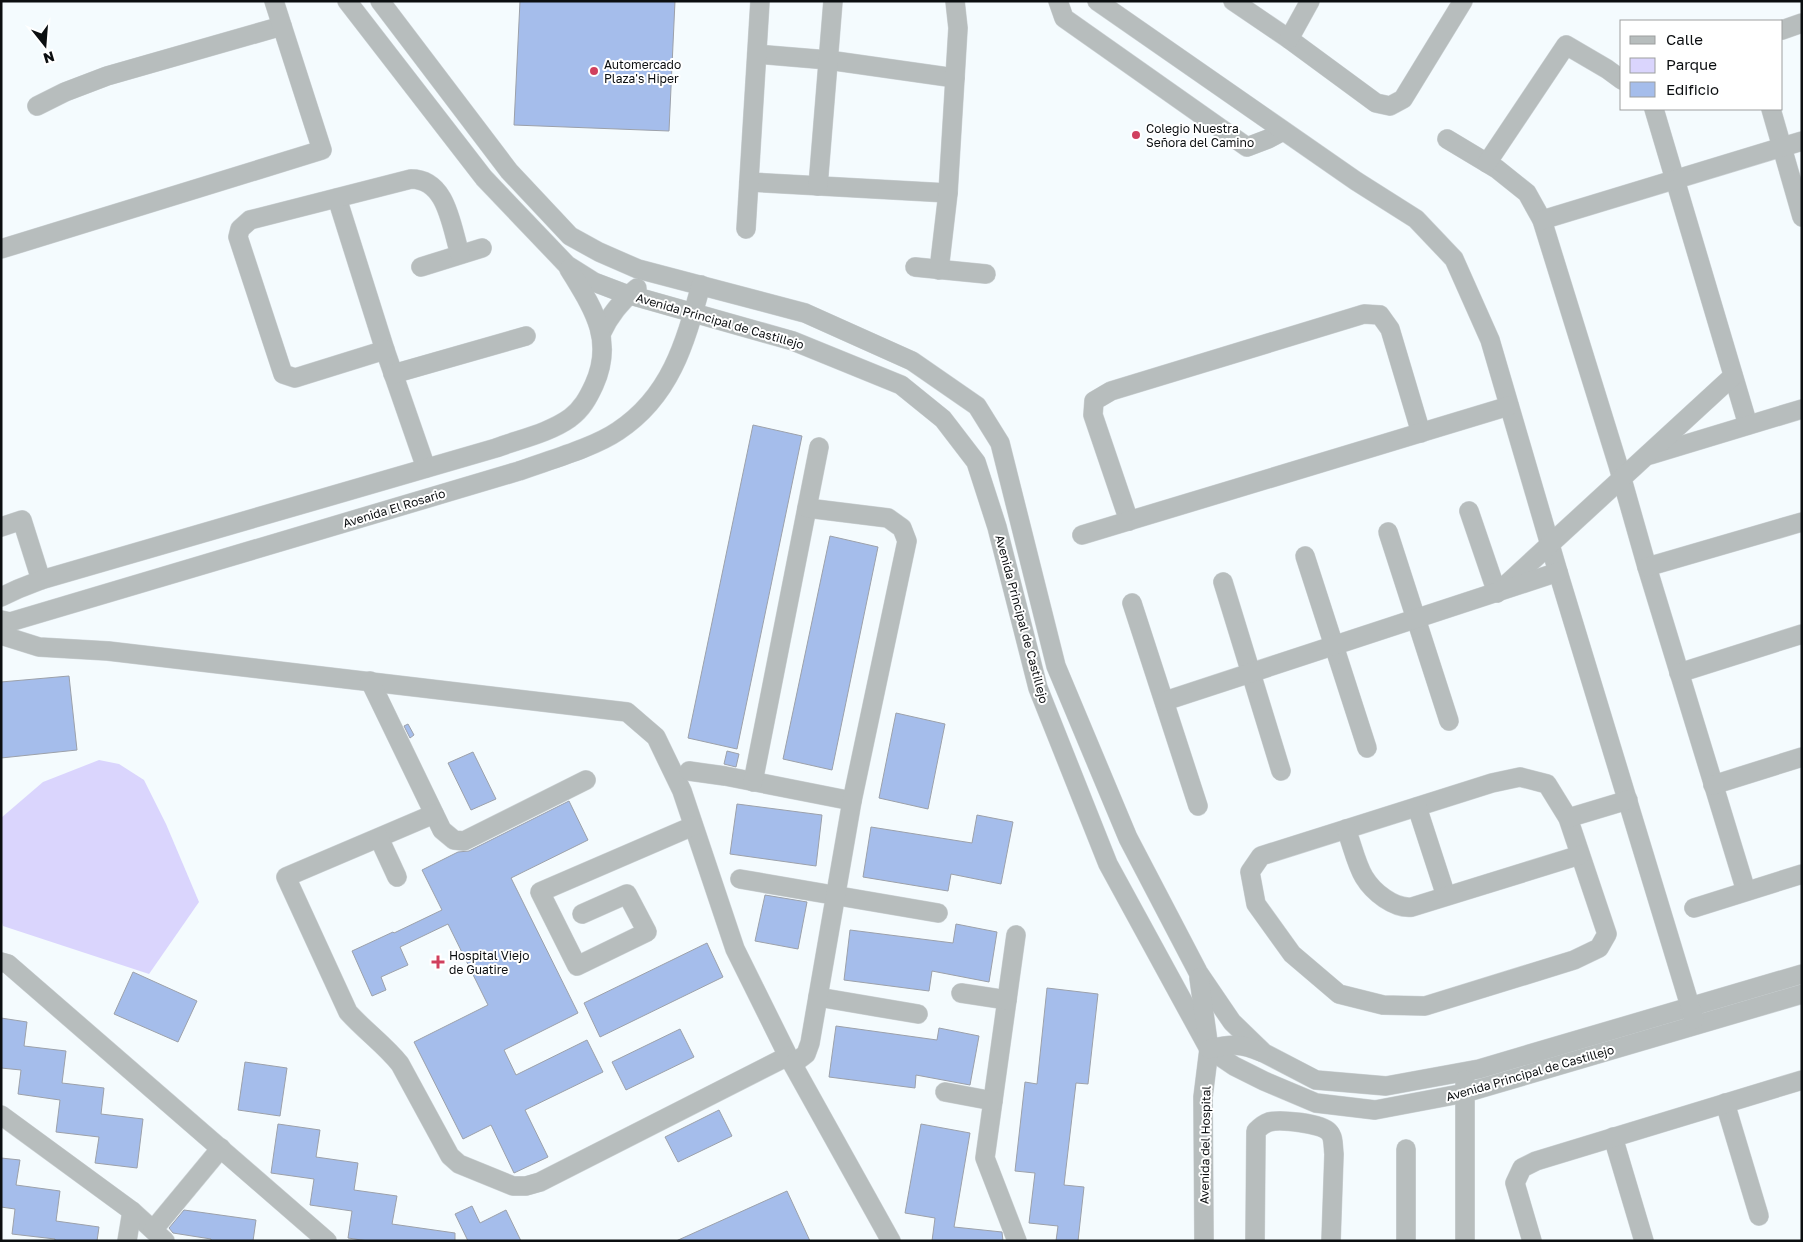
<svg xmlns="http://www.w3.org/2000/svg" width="1803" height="1242" viewBox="0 0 1803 1242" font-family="'Golos Text',sans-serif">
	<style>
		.green { fill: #dad5fd }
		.building { fill: #a5bdeb; stroke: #9ca1aa }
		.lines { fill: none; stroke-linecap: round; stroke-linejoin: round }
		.minor-casing { stroke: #cfd5d8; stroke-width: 20 }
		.minor { stroke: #b7bdbd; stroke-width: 19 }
		.poi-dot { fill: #d0405e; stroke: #fff; stroke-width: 2 }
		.labels { text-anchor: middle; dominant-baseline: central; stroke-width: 4; stroke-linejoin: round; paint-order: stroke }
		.poi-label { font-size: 12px; fill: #0b0e10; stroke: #fff; text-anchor: start }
		.street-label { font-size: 12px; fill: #0b0e10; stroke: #fff }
	</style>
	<rect width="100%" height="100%" fill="#f4fbfe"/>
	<!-- green -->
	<path class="green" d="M99,760L119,764L144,780L166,824L199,902L149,974L3,926L1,919V818L43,782Z"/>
	<!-- building -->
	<g class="building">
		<path d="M520,1H675L669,131L514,125Z"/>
		<path d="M753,425L802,436L737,749L688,738Z"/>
		<path d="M830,536L878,547L832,770L783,759Z"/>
		<path d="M69,676L77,750L1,758V682Z"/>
		<path d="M896,713L945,724L928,809L879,798Z"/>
		<path d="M408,724L414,735L410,738L404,726Z"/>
		<path d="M727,751L739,754L736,767L724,764Z"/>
		<path d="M473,752L496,799L471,810L448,763Z"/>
		<path d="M569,801L588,840L511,878L578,1013L504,1050L516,1075L587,1040L603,1072L525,1110L548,1157L514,1173L491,1125L463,1139L414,1042L488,1005L448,924L400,947L408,965L381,977L386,990L372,996L352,951L393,932L394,933L442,910L422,870L458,852L469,851Z"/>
		<path d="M737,804L822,815L816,866L730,854Z"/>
		<path d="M977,815L1013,822L1001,884L951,874L948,891L863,877L871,827L972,843Z"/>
		<path d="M765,895L807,902L798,949L755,941Z"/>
		<path d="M956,924L997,932L989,982L932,971L929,991L844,980L850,930L953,943Z"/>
		<path d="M707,943L723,977L600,1037L584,1003Z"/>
		<path d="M133,972L197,1001L178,1042L114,1014Z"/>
		<path d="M1047,988L1098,994L1088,1084L1076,1083L1064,1185L1084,1187L1078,1241H1056L1058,1226L1029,1223L1035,1173L1015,1171L1025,1082L1037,1084Z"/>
		<path d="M1,1018L27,1022L24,1046L66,1051L62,1083L104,1088L101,1114L143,1119L137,1168L95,1163L99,1137L56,1132L60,1100L18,1094L21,1070L1,1068Z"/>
		<path d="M836,1026L937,1040L939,1028L979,1036L970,1085L916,1075L915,1088L829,1077Z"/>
		<path d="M680,1029L694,1057L626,1090L612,1062Z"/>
		<path d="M245,1062L287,1068L280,1116L238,1110Z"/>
		<path d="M719,1110L732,1136L678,1162L665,1137Z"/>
		<path d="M278,1124L320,1130L316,1157L358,1163L354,1190L397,1196L392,1224L455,1233V1241H368L348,1238L352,1211L310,1205L314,1179L271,1173Z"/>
		<path d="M921,1124L970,1133L954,1227L1002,1232L1003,1241H932L935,1218L905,1213Z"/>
		<path d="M1,1158L20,1160L16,1185L60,1191L56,1221L99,1227L97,1241H55V1239L12,1234L15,1209L1,1207Z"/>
		<path d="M787,1191L810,1241H676Z"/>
		<path d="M472,1206L480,1223L506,1210L521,1241H468L455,1214Z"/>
		<path d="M184,1210L256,1220L253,1241H211V1239L173,1233L169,1228Z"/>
	</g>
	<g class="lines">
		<!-- minor casing -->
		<g class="minor-casing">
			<g id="minor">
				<path d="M347,1L484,178L567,265L594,282L623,293L793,341L901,385L943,419L976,462L997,527L1038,688L1108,864L1209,1049L1234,1066L1264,1081L1316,1103L1375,1110L1465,1093L1802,994"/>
				<path d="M380,1L509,171L570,236L599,252L638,269L805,313L912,361L977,406L1000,443L1056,666L1128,838L1198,972L1232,1022L1264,1053L1316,1080L1386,1086L1479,1069L1802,974"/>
				<path d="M1058,1L1064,18L1247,147L1268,139L1283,131"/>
				<path d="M1097,1L1356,181L1416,219L1454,259L1490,340L1558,572L1694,1019"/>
				<path d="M1233,1L1289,39L1376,103L1390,106L1403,99L1463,1"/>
				<path d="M1782,30L1802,23"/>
				<path d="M1289,39L1310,1"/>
				<path d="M757,54L828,60L955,78"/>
				<path d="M37,106L65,92L107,76L282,26"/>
				<path d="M1654,109L1748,425"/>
				<path d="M1771,109L1802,217"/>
				<path d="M1447,139L1497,169L1527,193L1542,220L1618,465L1647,567L1746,891"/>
				<path d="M1487,163L1566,45L1607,69L1622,80"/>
				<path d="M749,182L948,193"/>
				<path d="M818,186L833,1"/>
				<path d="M337,198L385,350L426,468"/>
				<path d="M1542,220L1802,141"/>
				<path d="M746,229L760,1"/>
				<path d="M1,249L322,150L274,1"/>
				<path d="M421,267L482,248"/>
				<path d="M915,267L986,274"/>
				<path d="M939,270L948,193L958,28L955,1"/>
				<path d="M601,334C609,316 621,301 637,288"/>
				<path d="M385,350L295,378L283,374L238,237L240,229L250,220L411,179C447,179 451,226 460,254"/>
				<path d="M393,374L526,336"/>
				<path d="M1650,455L1802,409"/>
				<path d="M1469,511L1497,593L1733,376"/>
				<path d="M1129,521L1093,415L1094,401L1111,391L1364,314L1380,315L1390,329L1421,433"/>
				<path d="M1,527L22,520L41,580"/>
				<path d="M1388,532L1449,721"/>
				<path d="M1082,535L1509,406"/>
				<path d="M1305,556L1367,748"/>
				<path d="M1647,567L1802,522"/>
				<path d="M1223,582L1281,771"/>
				<path d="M1,597L18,589L41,580L496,448C520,439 549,433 570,418C582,409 588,398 594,385C615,339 592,307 569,269"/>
				<path d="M1132,603L1198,806"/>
				<path d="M1,620L10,622L519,471C549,460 593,448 618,431C671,396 685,343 701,285"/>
				<path d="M1,635L39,647L108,651L627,712L656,737L682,791L735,949L788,1056L891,1241"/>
				<path d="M1679,673L1802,634"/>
				<path d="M370,681L442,830L454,840L464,841L586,780"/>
				<path d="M1165,701L1558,572"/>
				<path d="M689,771L725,776L852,801"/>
				<path d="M1520,777L1547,784L1568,818L1607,934L1599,948L1574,960L1425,1006L1383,1005L1339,994L1292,954L1256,904L1250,872L1261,856L1492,783Z"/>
				<path d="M753,782L819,447"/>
				<path d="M1713,785L1802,757"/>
				<path d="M1417,807L1446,896"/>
				<path d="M434,814L286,877L348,1012C365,1031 385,1045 400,1064L450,1156L459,1164L513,1186H526L540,1182L788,1056"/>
				<path d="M1568,818L1628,800"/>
				<path d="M1346,829C1352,844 1356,864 1364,877C1373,892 1394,909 1412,907L1580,855"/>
				<path d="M379,838L397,877"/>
				<path d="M740,879L938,913"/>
				<path d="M1694,908L1802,874"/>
				<path d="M582,914L627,894L647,932L577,966L540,892L693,826"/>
				<path d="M1016,935L985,1158L1017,1241"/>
				<path d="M1,962L8,964L327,1241"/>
				<path d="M1199,978L1209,1049L1203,1097L1204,1241"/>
				<path d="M961,993L1007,1000"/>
				<path d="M818,997L918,1014"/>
				<path d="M1209,1049C1230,1044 1241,1043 1261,1052"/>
				<path d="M793,1064L806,1054L810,1043L852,801L907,541L902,528L888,518L807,508"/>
				<path d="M945,1092L993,1101"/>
				<path d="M1725,1103L1759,1216"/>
				<path d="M1,1115L132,1211L165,1241"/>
				<path d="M1613,1137L1644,1241"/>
				<path d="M153,1230L221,1148"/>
				<path d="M127,1241L132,1211"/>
				<path d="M1255,1241L1256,1131C1260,1127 1263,1124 1269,1122C1280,1119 1321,1123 1329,1132C1334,1137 1333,1147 1334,1154L1331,1241"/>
				<path d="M1406,1241V1149"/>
				<path d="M1465,1241V1080"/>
				<path d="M1532,1241L1515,1183L1522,1168L1536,1161L1802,1080"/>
			</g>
		</g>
		<!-- minor -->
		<use href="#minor" class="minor"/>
	</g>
	<!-- markers -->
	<g class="poi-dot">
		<circle cx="594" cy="71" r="5"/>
		<circle cx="1136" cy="135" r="5"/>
		<path d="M435.5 954.5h5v5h5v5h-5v5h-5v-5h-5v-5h5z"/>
	</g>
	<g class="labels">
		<!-- poi labels -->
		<g class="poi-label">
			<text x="604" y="64">Automercado<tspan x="604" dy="14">Plaza's Hiper</tspan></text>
			<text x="1146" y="128">Colegio Nuestra<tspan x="1146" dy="14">Señora del Camino</tspan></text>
			<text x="449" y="955">Hospital Viejo<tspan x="449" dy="14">de Guatire</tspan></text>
		</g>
		<!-- street labels -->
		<g class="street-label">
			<text transform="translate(720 321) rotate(16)">Avenida Principal de Castillejo</text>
			<text transform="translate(394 508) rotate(-17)">Avenida El Rosario</text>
			<text transform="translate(1022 619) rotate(75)">Avenida Principal de Castillejo</text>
			<text transform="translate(1530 1073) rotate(-16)">Avenida Principal de Castillejo</text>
			<text transform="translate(1205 1145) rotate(-89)">Avenida del Hospital</text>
		</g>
	</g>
	<!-- border -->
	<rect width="1803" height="1242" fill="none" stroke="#0b0e10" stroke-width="5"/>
	<!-- legend -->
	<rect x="1620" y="20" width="162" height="90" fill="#ffffff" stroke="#9d9f9f"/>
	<rect x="1630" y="36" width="25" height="8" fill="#b7bdbd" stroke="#9d9f9f"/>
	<text x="1666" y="45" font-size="15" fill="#0b0e10">Calle</text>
	<rect x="1630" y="58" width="25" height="15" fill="#dad5fd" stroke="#9d9f9f"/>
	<text x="1666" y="70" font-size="15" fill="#0b0e10">Parque</text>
	<rect x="1630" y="82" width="25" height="15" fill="#a5bdeb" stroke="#9d9f9f"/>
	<text x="1666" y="95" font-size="15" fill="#0b0e10">Edificio</text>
	<!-- north arrow -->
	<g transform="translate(45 45) rotate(163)" stroke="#ffffff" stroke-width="4" paint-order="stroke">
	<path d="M0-4L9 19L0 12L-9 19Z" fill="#0b0e10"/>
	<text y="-8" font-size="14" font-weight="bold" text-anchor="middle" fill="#0b0e10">N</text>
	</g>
</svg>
